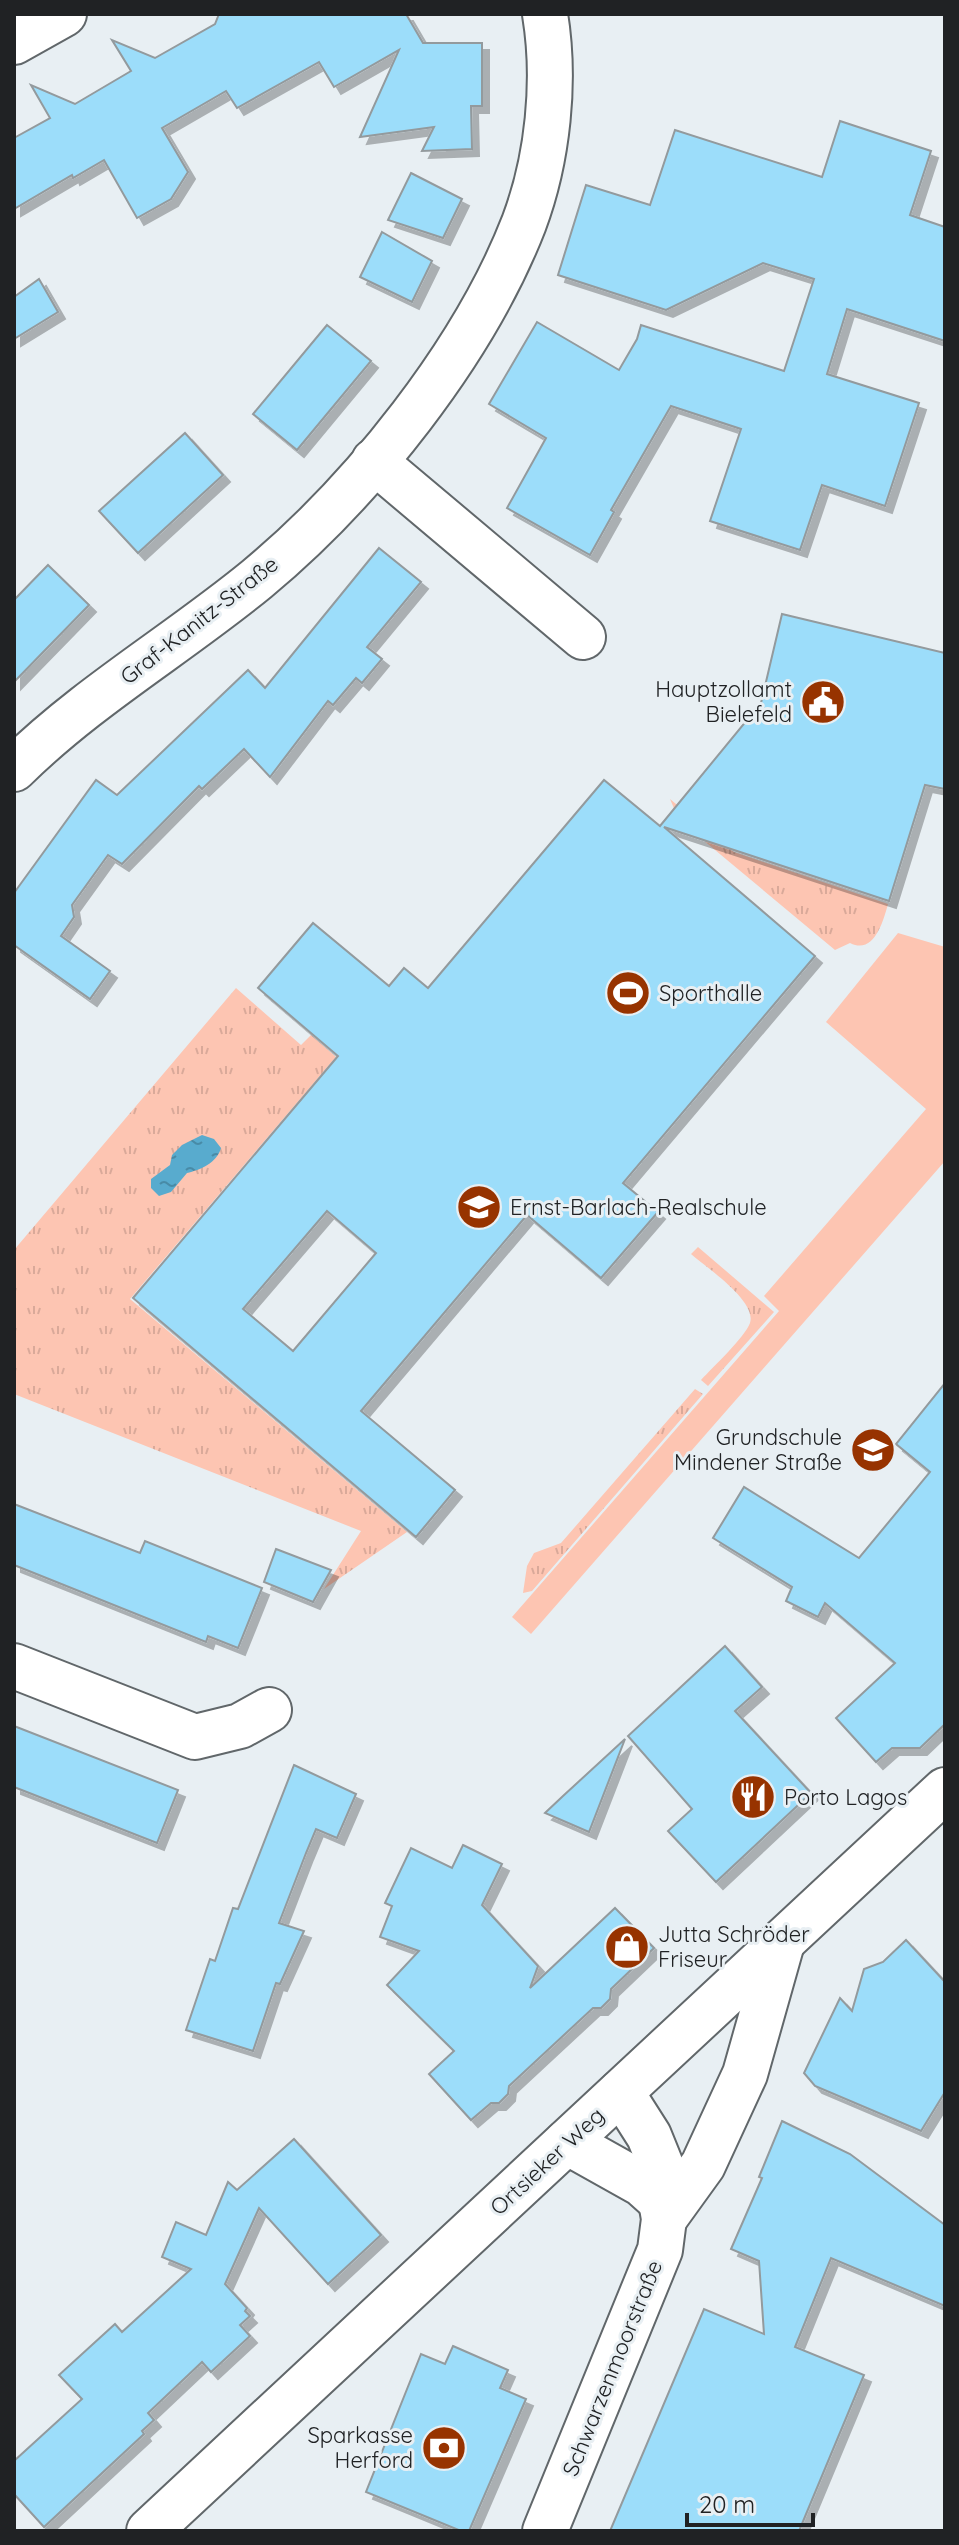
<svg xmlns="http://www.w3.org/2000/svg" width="959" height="2545" viewBox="0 0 959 2545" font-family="Quicksand,sans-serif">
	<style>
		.grass { fill: url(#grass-tufts) }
		.green { fill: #fdc5b2 }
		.water { fill: url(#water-ripples) }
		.building { fill: #9cddfa; stroke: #939a9d; stroke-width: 2; fill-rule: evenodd; filter: url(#shadow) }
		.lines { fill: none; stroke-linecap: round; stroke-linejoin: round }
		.minor-casing { stroke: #61676a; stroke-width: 48 }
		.minor { stroke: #fff; stroke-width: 44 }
		.labels { text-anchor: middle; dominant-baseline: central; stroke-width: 6; stroke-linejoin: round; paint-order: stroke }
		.street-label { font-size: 22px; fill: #202224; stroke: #e8eff3 }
		.poi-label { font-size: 22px; fill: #202224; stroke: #e8eff3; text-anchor: start }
	</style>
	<defs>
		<pattern id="grass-tufts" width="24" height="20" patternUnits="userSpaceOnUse" patternTransform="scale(2)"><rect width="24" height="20" fill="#fdc5b2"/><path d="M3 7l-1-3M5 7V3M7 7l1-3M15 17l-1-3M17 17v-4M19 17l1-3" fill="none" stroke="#d9a999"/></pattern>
		<pattern id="water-ripples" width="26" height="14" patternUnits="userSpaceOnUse" patternTransform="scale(2)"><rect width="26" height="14" fill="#58abce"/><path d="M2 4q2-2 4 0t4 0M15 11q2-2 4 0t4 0" fill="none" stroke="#488ba7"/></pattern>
		<filter id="shadow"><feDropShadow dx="7" dy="7" stdDeviation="0" flood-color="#0004"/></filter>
	</defs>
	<rect width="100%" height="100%" fill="#e8eff3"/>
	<!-- grass -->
	<g class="grass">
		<path d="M670,799L734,852L888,904C883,922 874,955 850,943L835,950L679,820Z"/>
		<path d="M236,988L301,1045L311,1035L336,1057L130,1299L407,1532L324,1589L361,1531L14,1394V1250Z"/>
		<path d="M698,1247L774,1312L708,1386L701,1380C713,1367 745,1337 750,1323C757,1301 707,1268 691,1254Z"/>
		<path d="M695,1389L703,1394L532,1591L523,1593L527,1566L534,1553L561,1543Z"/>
	</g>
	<!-- green -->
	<path class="green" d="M898,933L945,947V1161L531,1634L512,1617L779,1311L764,1296L926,1109L826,1022Z"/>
	<!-- water -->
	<path class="water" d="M202,1135L214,1139L221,1148C217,1163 200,1170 187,1173L171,1192L159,1196L151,1188V1179L170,1165L172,1155L182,1145Z"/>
	<!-- building -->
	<g class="building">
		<path d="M219,14H406L423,43H482V106H471L472,149L422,151L434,127L360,137L399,50L334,87L319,62L237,108L226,91L162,128L188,172L171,199L137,218L104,160L73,178L72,175L14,209V138L50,118L31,85L75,104L131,71L112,40L155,58L215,24Z"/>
		<path d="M840,121L931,151L910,215L945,227V341L847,309L827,374L919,403L885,506L822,485L800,550L710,521L741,429L671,406L611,510L614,512L590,555L507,508L546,438L489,404L537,322L619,370L637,339L641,325L784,371L814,279L763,263L666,310L558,275L586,185L650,205L675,130L822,177Z"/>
		<path d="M411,173L462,199L443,238L388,220Z"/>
		<path d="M382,232L432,261L412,302L360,277Z"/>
		<path d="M39,279L58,312L14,339V297Z"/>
		<path d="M327,325L371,361L297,450L253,414Z"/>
		<path d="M185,433L223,475L138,553L99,511Z"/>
		<path d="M379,548L421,582L367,647L382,659L362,683L356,678L333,705L328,701L270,777L244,749L202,789L199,786L122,864L108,855L72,905L74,917L61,936L110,971L90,999L14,945V893L96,780L117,795L248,670L265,688Z"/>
		<path d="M48,565L89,605L14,682V600Z"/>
		<path d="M782,614L945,653V789L925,785L889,901L664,827L815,956L623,1183L658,1212L601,1278L527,1215L361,1411L455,1490L416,1537L133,1298L338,1056L258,988L313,923L389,986L404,968L428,988L604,780L660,826L761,703ZM327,1211L376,1253L293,1351L243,1309Z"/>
		<path d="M945,1383V1724L920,1748H892L876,1762L836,1718L895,1663L825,1603L818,1617L786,1601L792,1587L713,1538L744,1487L859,1558L930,1472L896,1444Z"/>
		<path d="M14,1504L140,1553L145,1541L262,1588L238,1648L208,1636L206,1642L14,1565Z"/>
		<path d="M276,1549L331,1570L313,1602L264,1582Z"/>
		<path d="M725,1646L762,1687L735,1711L811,1793L716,1882L668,1831L692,1809L628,1736Z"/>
		<path d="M14,1726L178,1790L157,1843L14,1787Z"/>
		<path d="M625,1739L589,1832L545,1813L563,1796Z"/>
		<path d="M294,1765L356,1794L337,1838L316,1829L306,1853L279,1923L304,1931L280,1984L276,1983L253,2051L186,2030L210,1959L215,1961L233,1908L238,1909Z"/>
		<path d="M463,1845L502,1864L482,1905L538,1966L530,1988L615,1908L654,1948L611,1989L610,1999L601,2008H593L509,2086L508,2094L499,2103H491L471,2120L429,2074L454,2051L387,1985L419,1951L380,1937L392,1906L385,1903L411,1848L452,1868Z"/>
		<path d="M906,1940L945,1982V2092L921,2131L815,2086L804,2073L840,1998L852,2011L864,1969L883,1962Z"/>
		<path d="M782,2121L850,2154L945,2225V2306L831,2258L795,2347L864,2375L799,2531H610L704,2309L764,2334L759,2261L731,2249L762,2178L759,2177Z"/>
		<path d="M294,2139L381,2235L328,2284L259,2208L225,2284L247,2308L245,2311L250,2316L240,2325L250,2336L211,2372L202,2362L148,2413L154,2420L142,2431L144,2434L44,2527L14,2494V2461L82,2399L59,2375L115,2324L122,2332L191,2269L162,2257L176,2222L206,2235L228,2182L237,2190Z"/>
		<path d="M453,2346L508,2370L500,2388L526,2399L469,2531H461L366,2492L421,2354L445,2364Z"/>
	</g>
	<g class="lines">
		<!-- minor casing -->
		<g class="minor-casing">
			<g id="minor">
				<path d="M14,42L64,14"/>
				<path d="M374,461L583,637"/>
				<path d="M14,769C88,696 178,644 257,579C363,491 474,352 524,223C548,159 556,81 545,14"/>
				<path d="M14,1666L195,1737L240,1726L269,1710"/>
				<path d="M567,2142L642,2184L661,2201"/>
				<path d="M664,2219L703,2165L745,2074L782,1943"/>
				<path d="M149,2531L945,1790"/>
				<path d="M545,2531L660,2250L664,2219L661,2201L664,2173L649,2136L621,2092"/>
			</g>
		</g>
		<!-- minor -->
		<use href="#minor" class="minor"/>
	</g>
	<!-- icons -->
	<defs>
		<g id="civic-disc" transform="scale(2.3)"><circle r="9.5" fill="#973300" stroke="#e8eff3"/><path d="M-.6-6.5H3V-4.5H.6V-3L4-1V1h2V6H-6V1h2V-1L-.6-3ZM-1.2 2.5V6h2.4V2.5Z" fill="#fff"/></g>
		<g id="stadium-disc" transform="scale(2.3)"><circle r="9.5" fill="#973300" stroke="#e8eff3"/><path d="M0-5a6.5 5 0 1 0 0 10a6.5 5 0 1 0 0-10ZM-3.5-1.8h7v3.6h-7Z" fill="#fff"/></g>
		<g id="school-disc" transform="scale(2.3)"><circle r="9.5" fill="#973300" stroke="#e8eff3"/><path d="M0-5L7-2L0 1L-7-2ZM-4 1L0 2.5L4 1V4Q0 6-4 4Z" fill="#fff"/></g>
		<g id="restaurant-disc" transform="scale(2.3)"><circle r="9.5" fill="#973300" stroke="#e8eff3"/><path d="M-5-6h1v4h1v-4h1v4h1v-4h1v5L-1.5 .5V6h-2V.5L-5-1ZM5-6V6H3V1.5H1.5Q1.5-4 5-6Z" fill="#fff"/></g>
		<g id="shop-disc" transform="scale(2.3)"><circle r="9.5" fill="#973300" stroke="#e8eff3"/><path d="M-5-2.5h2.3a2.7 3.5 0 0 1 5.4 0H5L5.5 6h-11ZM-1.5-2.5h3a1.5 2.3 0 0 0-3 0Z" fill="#fff"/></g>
		<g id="bank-disc" transform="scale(2.3)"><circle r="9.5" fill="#973300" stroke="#e8eff3"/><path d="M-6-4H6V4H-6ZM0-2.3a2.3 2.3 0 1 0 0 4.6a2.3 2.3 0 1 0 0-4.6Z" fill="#fff"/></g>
	</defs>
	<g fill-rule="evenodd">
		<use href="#civic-disc" x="823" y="702"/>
		<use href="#stadium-disc" x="628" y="993"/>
		<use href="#school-disc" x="479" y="1207"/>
		<use href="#school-disc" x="873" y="1450"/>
		<use href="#restaurant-disc" x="753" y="1797"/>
		<use href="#shop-disc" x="627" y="1947"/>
		<use href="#bank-disc" x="444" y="2448"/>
	</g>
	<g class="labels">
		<!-- street labels -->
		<g class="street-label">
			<text transform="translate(199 620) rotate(-38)">Graf-Kanitz-Straße</text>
			<text transform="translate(547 2161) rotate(-43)">Ortsieker Weg</text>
			<text transform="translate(612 2368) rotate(-68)">Schwarzenmoorstraße</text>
		</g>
		<!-- poi labels -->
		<g class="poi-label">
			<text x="792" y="689" text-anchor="end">Hauptzollamt<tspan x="792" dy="25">Bielefeld</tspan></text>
			<text x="659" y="993">Sporthalle</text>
			<text x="510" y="1207">Ernst-Barlach-Realschule</text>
			<text x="842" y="1437" text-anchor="end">Grundschule<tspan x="842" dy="25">Mindener Straße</tspan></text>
			<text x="784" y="1797">Porto Lagos</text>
			<text x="658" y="1934">Jutta Schröder<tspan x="658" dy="25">Friseur</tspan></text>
			<text x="413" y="2435" text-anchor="end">Sparkasse<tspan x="413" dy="25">Herford</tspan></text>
		</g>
	</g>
	<!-- border -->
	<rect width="959" height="2545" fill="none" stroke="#202224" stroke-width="32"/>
	<!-- scale -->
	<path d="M687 2513v12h126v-12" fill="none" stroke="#202224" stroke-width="4"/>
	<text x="699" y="2513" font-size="24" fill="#202224" stroke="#e8eff3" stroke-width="6" paint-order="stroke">20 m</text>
</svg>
